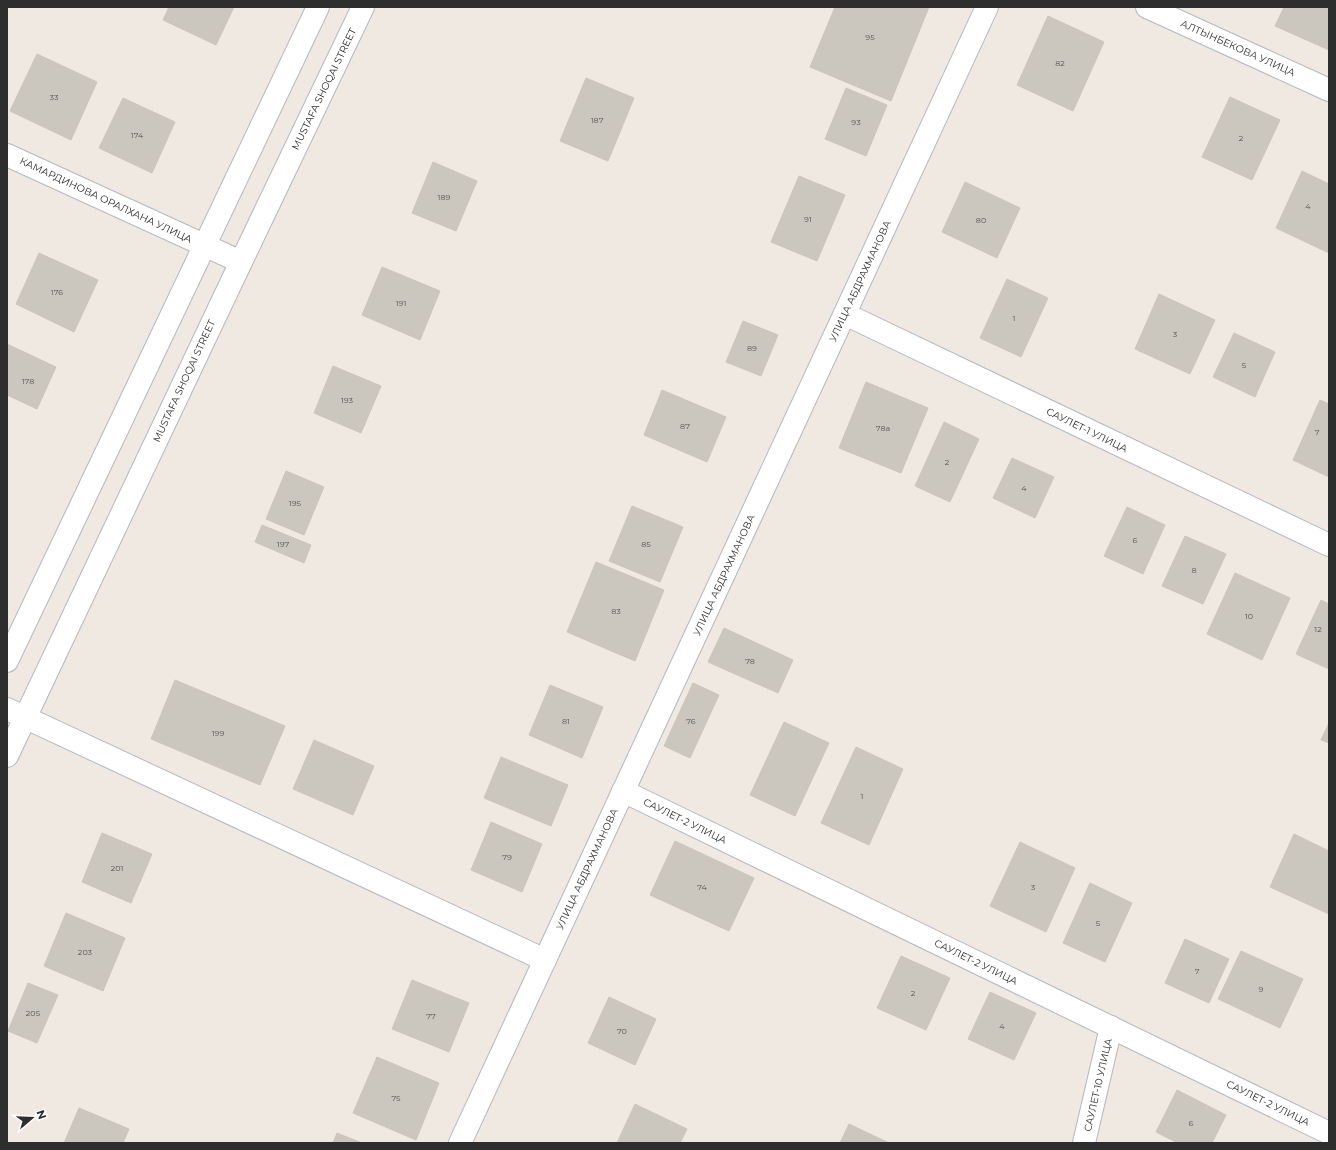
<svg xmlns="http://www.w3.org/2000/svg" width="1336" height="1150" viewBox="0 0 1336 1150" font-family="Montserrat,sans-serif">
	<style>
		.building { fill: #cbc7bf; stroke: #cbc5ba }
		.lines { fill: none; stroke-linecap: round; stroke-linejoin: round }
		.minor-casing { stroke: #b4b7c1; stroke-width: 24 }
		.tertiary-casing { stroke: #b4b7c1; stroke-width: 24 }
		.minor { stroke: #fff; stroke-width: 22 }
		.tertiary { stroke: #fff; stroke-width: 22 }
		.labels { text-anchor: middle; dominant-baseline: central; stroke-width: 4; stroke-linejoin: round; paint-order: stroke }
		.number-label { font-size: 8px; fill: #555452 }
		.street-label { font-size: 10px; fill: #2e2e2e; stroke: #fff }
	</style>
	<rect width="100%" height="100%" fill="#efe9e1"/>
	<!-- building -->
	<g class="building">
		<path d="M169,7H234L216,45L163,20Z"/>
		<path d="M835,7H929L891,101L810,67Z"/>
		<path d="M1284,7H1329V50L1275,26Z"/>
		<path d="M1048,16L1104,42L1073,111L1017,85Z"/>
		<path d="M37,54L97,82L71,140L10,111Z"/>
		<path d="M586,78L634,98L608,161L560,141Z"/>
		<path d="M846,88L887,105L866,156L825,139Z"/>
		<path d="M1230,97L1280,120L1252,180L1202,157Z"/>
		<path d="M123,98L175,122L152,173L99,148Z"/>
		<path d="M433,162L477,181L456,231L412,213Z"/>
		<path d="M1302,171L1329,184V253L1276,228Z"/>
		<path d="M799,176L845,195L817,261L771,242Z"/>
		<path d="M965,182L1020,208L997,258L942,232Z"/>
		<path d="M39,253L98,280L74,332L16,304Z"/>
		<path d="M382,267L440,291L420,340L362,315Z"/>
		<path d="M1007,279L1048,298L1021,357L980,338Z"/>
		<path d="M1159,294L1215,320L1190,374L1135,349Z"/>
		<path d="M743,321L778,335L761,376L726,362Z"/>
		<path d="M1234,333L1275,352L1255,397L1213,377Z"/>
		<path d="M7,344L56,367L37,409L7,395Z"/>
		<path d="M333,366L381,386L361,433L314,413Z"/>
		<path d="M866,382L928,408L901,473L839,448Z"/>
		<path d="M662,390L726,417L707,462L644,435Z"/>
		<path d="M1320,400L1329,404V477L1293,460Z"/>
		<path d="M944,422L979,439L950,502L915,486Z"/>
		<path d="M1012,458L1054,477L1035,518L993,498Z"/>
		<path d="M286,471L324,487L304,535L266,519Z"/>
		<path d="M632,506L683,527L660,582L609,561Z"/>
		<path d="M1127,507L1165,525L1143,574L1104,556Z"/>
		<path d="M262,525L311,545L304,563L255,542Z"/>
		<path d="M1185,536L1226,554L1203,604L1162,586Z"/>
		<path d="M596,562L664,590L635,661L567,632Z"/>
		<path d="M1235,573L1290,598L1262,660L1207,634Z"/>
		<path d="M1321,600L1329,604V669L1296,654Z"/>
		<path d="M724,628L793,660L778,693L708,662Z"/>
		<path d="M175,680L285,726L260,785L151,739Z"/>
		<path d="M693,683L719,695L690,758L664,746Z"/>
		<path d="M550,685L603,707L582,758L529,735Z"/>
		<path d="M784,722L829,743L795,816L750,795Z"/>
		<path d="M1329,723V743L1321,740Z"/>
		<path d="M314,740L374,766L353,815L293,789Z"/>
		<path d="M856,747L903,769L869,845L821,823Z"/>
		<path d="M501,757L568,785L551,826L484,798Z"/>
		<path d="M491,822L542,844L522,892L471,870Z"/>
		<path d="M102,833L152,854L131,903L82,882Z"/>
		<path d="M1294,834L1329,851V914L1270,887Z"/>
		<path d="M675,841L754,878L729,931L650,895Z"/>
		<path d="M1020,842L1075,868L1046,932L990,906Z"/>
		<path d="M1090,883L1132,903L1105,962L1063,943Z"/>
		<path d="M66,913L125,938L103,991L44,966Z"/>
		<path d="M1185,939L1229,959L1209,1003L1165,983Z"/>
		<path d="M1241,951L1303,979L1280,1028L1218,999Z"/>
		<path d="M901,956L950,978L926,1030L877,1008Z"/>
		<path d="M412,980L469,1003L449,1052L392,1029Z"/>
		<path d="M28,983L58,995L37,1043L8,1031Z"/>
		<path d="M990,992L1036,1013L1014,1060L968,1039Z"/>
		<path d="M609,997L656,1019L635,1065L588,1043Z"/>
		<path d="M377,1057L439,1083L416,1140L353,1113Z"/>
		<path d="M1177,1090L1226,1115L1212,1143H1178L1156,1132Z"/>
		<path d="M635,1104L687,1129L680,1143H617Z"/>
		<path d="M79,1108L129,1129L123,1143H64Z"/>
		<path d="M849,1124L889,1143H840Z"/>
		<path d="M337,1133L362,1143H333Z"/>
	</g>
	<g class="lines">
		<!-- minor casing -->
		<g class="minor-casing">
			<g id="minor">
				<path d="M1147,7L1329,90"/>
				<path d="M7,155L241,262"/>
				<path d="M845,314L1329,545"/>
				<path d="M7,709L545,960"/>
				<path d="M623,791L1329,1133"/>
				<path d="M460,1143L987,7"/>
				<path d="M1084,1143L1111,1027"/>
			</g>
		</g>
		<!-- tertiary casing -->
		<g class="tertiary-casing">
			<g id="tertiary">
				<path d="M7,661L318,7"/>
				<path d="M7,756L241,262L363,7"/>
			</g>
		</g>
		<!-- minor -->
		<use href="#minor" class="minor"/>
		<!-- tertiary -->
		<use href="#tertiary" class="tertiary"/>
	</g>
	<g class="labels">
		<!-- number labels -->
		<g class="number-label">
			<text x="870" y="37">95</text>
			<text x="1060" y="63">82</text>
			<text x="54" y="97">33</text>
			<text x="597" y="120">187</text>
			<text x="856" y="122">93</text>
			<text x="137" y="135">174</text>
			<text x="1241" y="138">2</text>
			<text x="444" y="197">189</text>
			<text x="1308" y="206">4</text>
			<text x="808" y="219">91</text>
			<text x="981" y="220">80</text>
			<text x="57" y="292">176</text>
			<text x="401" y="303">191</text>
			<text x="1014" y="318">1</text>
			<text x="1175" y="334">3</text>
			<text x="752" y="348">89</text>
			<text x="1244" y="365">5</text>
			<text x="28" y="381">178</text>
			<text x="347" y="400">193</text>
			<text x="685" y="426">87</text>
			<text x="883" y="428">78а</text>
			<text x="1317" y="432">7</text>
			<text x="947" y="462">2</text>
			<text x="1024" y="488">4</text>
			<text x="295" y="503">195</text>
			<text x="1135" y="540">6</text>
			<text x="283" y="544">197</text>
			<text x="646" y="544">85</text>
			<text x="1194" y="570">8</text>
			<text x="616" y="611">83</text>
			<text x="1249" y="616">10</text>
			<text x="1318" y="629">12</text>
			<text x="750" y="661">78</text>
			<text x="566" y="721">81</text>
			<text x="691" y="721">76</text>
			<text x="218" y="733">199</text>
			<text x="862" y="796">1</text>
			<text x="507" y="857">79</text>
			<text x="117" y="868">201</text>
			<text x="702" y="887">74</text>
			<text x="1033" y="887">3</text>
			<text x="1098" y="923">5</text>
			<text x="85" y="952">203</text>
			<text x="1197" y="971">7</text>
			<text x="1261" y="989">9</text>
			<text x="913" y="993">2</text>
			<text x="33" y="1013">205</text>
			<text x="431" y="1016">77</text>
			<text x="1002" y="1026">4</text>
			<text x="622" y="1031">70</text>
			<text x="396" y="1098">75</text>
			<text x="1191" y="1123">6</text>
		</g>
		<!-- street labels -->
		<g class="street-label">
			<text transform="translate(1238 48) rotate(24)">АЛТЫНБЕКОВА УЛИЦА</text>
			<text transform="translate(324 89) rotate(-64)">MUSTAFA SHOQAI STREET</text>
			<text transform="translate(106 200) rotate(25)">КАМАРДИНОВА ОРАЛХАНА УЛИЦА</text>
			<text transform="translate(860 281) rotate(-65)">УЛИЦА АБДРАХМАНОВА</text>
			<text transform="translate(184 381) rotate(-65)">MUSTAFA SHOQAI STREET</text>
			<text transform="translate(1087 430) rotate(26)">САУЛЕТ-1 УЛИЦА</text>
			<text transform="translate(724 575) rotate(-65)">УЛИЦА АБДРАХМАНОВА</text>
			<text transform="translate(685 821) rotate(26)">САУЛЕТ-2 УЛИЦА</text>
			<text transform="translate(587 869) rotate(-65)">УЛИЦА АБДРАХМАНОВА</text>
			<text transform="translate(976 962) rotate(26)">САУЛЕТ-2 УЛИЦА</text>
			<text transform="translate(1098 1085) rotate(-77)">САУЛЕТ-10 УЛИЦА</text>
			<text transform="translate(1268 1103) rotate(26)">САУЛЕТ-2 УЛИЦА</text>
		</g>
	</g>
	<!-- border -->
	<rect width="1336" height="1150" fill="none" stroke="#2e2e2e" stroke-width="16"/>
	<!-- north arrow -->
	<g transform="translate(32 1118) rotate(71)" stroke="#ffffff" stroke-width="3" paint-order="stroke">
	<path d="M0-3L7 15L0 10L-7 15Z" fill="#2e2e2e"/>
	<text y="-6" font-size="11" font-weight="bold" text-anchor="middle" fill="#2e2e2e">N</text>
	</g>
</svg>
